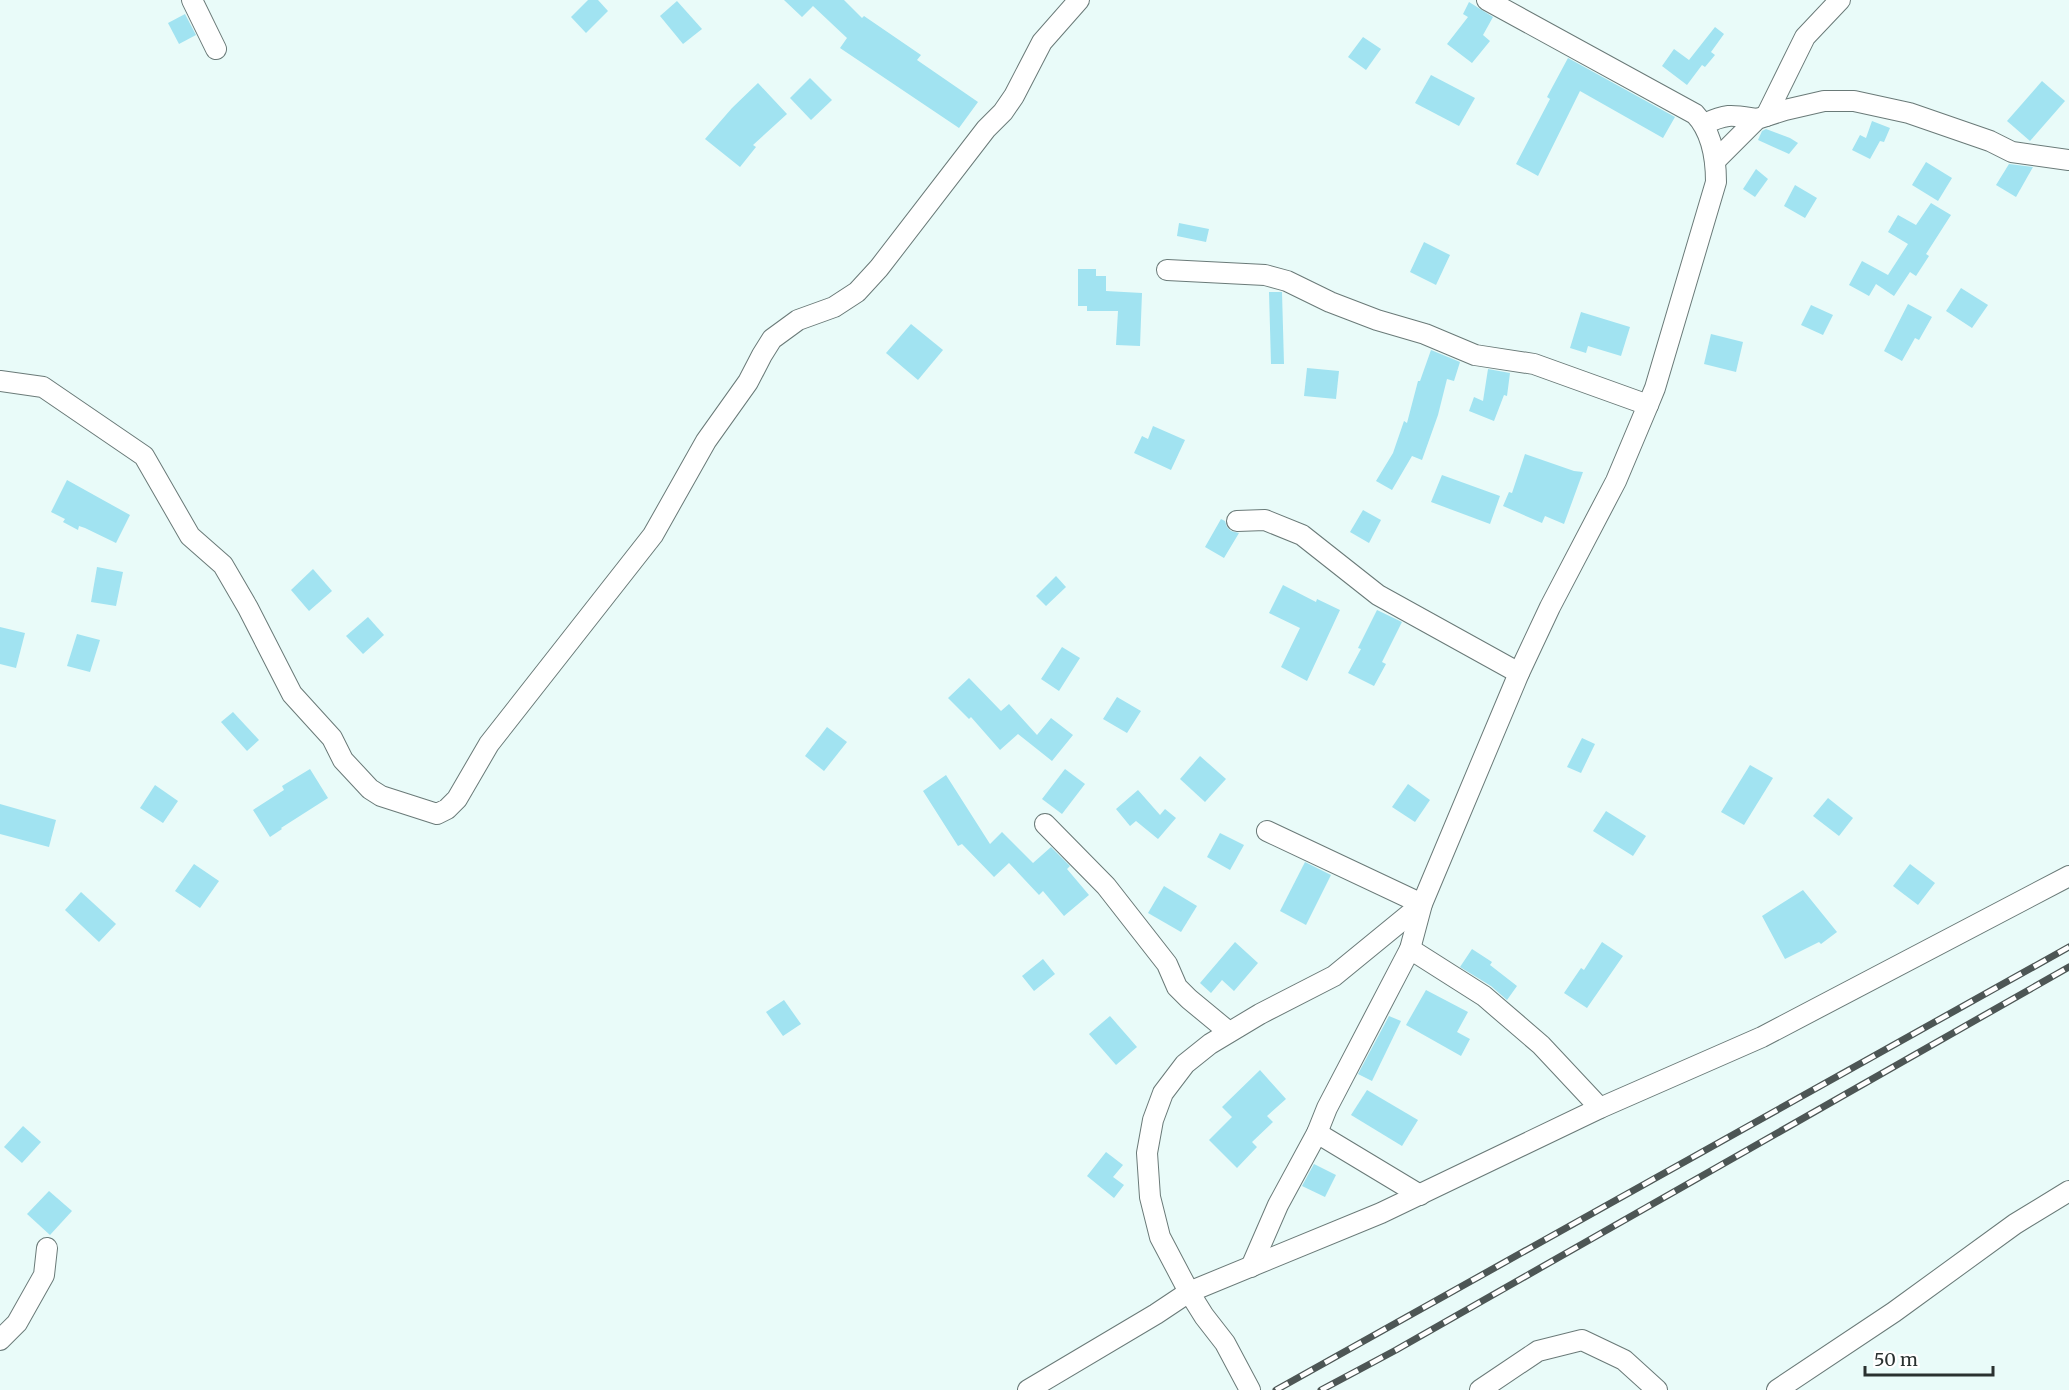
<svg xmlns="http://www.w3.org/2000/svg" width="2069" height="1390" viewBox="0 0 2069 1390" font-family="Merriweather,serif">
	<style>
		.building { fill: #a1e3f1 }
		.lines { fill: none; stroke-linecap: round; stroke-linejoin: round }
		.minor-casing { stroke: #6a7a78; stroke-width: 22 }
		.minor { stroke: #fff; stroke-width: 20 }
		.rail-casing { stroke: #4d5655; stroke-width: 7 }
		.rail { stroke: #fff; stroke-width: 4.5; stroke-dasharray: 14; stroke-linecap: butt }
	</style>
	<rect width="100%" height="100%" fill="#e9fbf9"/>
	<!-- building -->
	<g class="building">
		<path d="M588,0H598L608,11L586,33L571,17Z"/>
		<path d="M784,0H844L862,18L864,16L921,55L917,60L978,102L959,128L840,48L847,38L813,6L802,17Z"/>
		<path d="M677,1L702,29L683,44L660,16Z"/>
		<path d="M1469,2L1493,17L1483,35L1490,41L1472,63L1447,44L1468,17L1463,14Z"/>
		<path d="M185,14L196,35L179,44L168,23Z"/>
		<path d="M1715,27L1724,34L1711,52L1715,55L1705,67L1702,65L1687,85L1662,66L1674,49L1689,60Z"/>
		<path d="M1363,37L1381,49L1366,70L1348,57Z"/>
		<path d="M1568,58L1675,117L1663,138L1580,91L1538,176L1516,164L1550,99L1547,97Z"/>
		<path d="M1431,75L1475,98L1459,126L1415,103Z"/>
		<path d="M810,78L832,100L811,120L790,98Z"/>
		<path d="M2042,81L2065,101L2030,141L2007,121Z"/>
		<path d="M758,83L787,114L753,145L756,147L740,167L705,139L732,108Z"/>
		<path d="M1872,121L1890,128L1884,142L1880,141L1870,159L1852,150L1860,135L1866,138Z"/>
		<path d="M1766,129L1790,138L1798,143L1789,154L1758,140L1762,131Z"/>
		<path d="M1926,162L1952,178L1938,201L1912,185Z"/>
		<path d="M2009,164L2033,167L2016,197L1996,185Z"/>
		<path d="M1756,169L1768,179L1755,197L1743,189Z"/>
		<path d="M1795,185L1817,198L1805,218L1784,206Z"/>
		<path d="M1931,203L1951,215L1926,254L1929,256L1916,276L1910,272L1894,296L1876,284L1869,296L1849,285L1862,261L1888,275L1908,244L1888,232L1898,215L1916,225Z"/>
		<path d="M1179,223L1209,229L1206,242L1177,236Z"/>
		<path d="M1424,242L1450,255L1436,285L1410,272Z"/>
		<path d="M1078,269H1096V276H1106V291L1142,293L1140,346L1116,345L1118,311H1087V306H1078Z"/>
		<path d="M1961,288L1988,305L1972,328L1946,311Z"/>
		<path d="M1269,292H1282L1284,364H1271Z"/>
		<path d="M1908,304L1932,317L1919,340L1915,338L1902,361L1884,351Z"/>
		<path d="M1811,305L1833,315L1823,335L1801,325Z"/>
		<path d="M1581,312L1630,327L1621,356L1588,346L1586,353L1570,348Z"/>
		<path d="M911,324L943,350L918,380L886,353Z"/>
		<path d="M1711,334L1743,342L1736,372L1704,364Z"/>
		<path d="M1431,350L1460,362L1454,381L1447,379L1438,415L1422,460L1412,456L1392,490L1376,481L1393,453L1404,421L1407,423L1418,381H1420Z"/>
		<path d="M1307,368L1339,371L1336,399L1304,396Z"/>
		<path d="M1488,369L1510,373L1507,396L1504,395L1494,421L1469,411L1474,397L1483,401Z"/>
		<path d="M1153,426L1185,440L1171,470L1134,453L1142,436L1148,439Z"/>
		<path d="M1525,454L1574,471L1583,472L1564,524L1545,516L1542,523L1503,506L1509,492L1512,493Z"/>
		<path d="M1442,475L1500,496L1490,524L1431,502Z"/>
		<path d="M67,480L130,515L116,543L85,528L79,526L78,530L63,522L65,519L51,512Z"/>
		<path d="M1363,510L1381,520L1369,543L1350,532Z"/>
		<path d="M1221,519L1225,521L1227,527L1231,531L1239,533L1224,558L1205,547Z"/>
		<path d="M97,567L123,572L116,606L91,602Z"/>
		<path d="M313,569L332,591L309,611L291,590Z"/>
		<path d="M1056,576L1066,587L1046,606L1036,596Z"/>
		<path d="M1283,585L1316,602L1317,599L1340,610L1307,681L1281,667L1300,628L1269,613Z"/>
		<path d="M1377,610L1402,622L1382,662L1386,664L1374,686L1348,673L1361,649L1358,648Z"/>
		<path d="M368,617L384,635L363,654L346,636Z"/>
		<path d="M0,627L25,633L16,668L0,664Z"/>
		<path d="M77,634L100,640L90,672L67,666Z"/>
		<path d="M1062,647L1080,658L1059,691L1041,679Z"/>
		<path d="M969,678L1001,711L1009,704L1037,735L1051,718L1073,735L1052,761L1018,734L1000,750L971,717L969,719L948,698Z"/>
		<path d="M1117,697L1141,711L1127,733L1103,719Z"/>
		<path d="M233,712L259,740L247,751L221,722Z"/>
		<path d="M827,727L847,742L824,771L805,756Z"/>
		<path d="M1582,738L1595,744L1581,773L1567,767Z"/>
		<path d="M1200,756L1226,779L1205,802L1180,779Z"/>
		<path d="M1750,765L1773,778L1744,825L1721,812Z"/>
		<path d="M310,769L328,798L281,828L282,829L270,837L253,810L284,790L282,786Z"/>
		<path d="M1065,769L1085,784L1062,814L1042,799Z"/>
		<path d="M946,775L990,844L1002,832L1033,863L1051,847L1070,866L1067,869L1089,895L1064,916L1043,891L1039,895L1009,863L994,877L962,844L958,846L923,791Z"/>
		<path d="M1408,784L1430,800L1415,822L1392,807Z"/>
		<path d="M155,785L178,801L163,823L140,808Z"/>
		<path d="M1138,790L1160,815L1165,809L1176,818L1158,839L1136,821L1130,826L1116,809Z"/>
		<path d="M1828,798L1853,818L1839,836L1813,816Z"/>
		<path d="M0,804L56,820L49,847L0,834Z"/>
		<path d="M1606,811L1646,836L1633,856L1593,831Z"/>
		<path d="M1220,833L1244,845L1230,870L1207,857Z"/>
		<path d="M1305,862L1331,875L1306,925L1280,911Z"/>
		<path d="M194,864L219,881L200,908L175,891Z"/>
		<path d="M1910,864L1935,883L1918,905L1893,886Z"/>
		<path d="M1164,886L1197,906L1181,932L1148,913Z"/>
		<path d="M1803,890L1837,932L1821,944L1819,942L1785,959L1762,916Z"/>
		<path d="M81,892L116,924L99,942L65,910Z"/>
		<path d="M1235,942L1258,963L1234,991L1222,980L1211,993L1200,983Z"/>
		<path d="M1602,942L1623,956L1587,1008L1564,993L1581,968L1584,970Z"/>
		<path d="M1472,949L1492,962L1490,965L1517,986L1507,1000L1491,986L1460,967Z"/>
		<path d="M1043,959L1055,974L1034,991L1022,976Z"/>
		<path d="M1426,990L1468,1012L1457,1032L1470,1039L1461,1056L1406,1025Z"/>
		<path d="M784,1000L801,1024L783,1036L766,1012Z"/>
		<path d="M1110,1016L1137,1047L1116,1065L1089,1034Z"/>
		<path d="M1389,1016L1401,1021L1372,1081L1358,1074Z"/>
		<path d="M1260,1070L1286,1099L1267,1116L1273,1122L1252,1142L1257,1147L1237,1168L1209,1140L1232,1117L1222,1107Z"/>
		<path d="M1367,1090L1418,1120L1402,1146L1351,1115Z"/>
		<path d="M23,1126L41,1142L22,1163L4,1147Z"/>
		<path d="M1106,1152L1123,1165L1113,1177L1124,1185L1114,1198L1087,1176Z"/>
		<path d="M1314,1164L1336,1175L1325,1197L1302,1186Z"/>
		<path d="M49,1191L72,1211L50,1235L27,1214Z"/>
	</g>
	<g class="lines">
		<!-- minor casing -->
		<g class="minor-casing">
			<g id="minor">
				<path d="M192,0L216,49"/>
				<path d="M1766,116L1805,37L1840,0"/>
				<path d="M1704,124C1728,113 1732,115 1757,119"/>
				<path d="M1716,160L1757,119L1785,110L1824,101H1854L1909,113L1990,141L2012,152L2069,160"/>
				<path d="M1167,270L1265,275L1287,281L1330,302L1377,320L1425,334L1475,355L1534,364L1648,405"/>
				<path d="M0,381L43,387L144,456L190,536L223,565L248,608L292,694L332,738L343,760L370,789L381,796L437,814L447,809L457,799L489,744L653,535L706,441L748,382L762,355L772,339L798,320L834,307L857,292L879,268L986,129L1003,112L1014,96L1042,42L1079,0"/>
				<path d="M1237,521L1265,520L1302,535L1378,595L1519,673"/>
				<path d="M1045,824L1106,886L1167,964L1177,987L1189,999L1229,1032"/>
				<path d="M1410,949L1484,996L1541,1045L1600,1108"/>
				<path d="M1317,1133L1420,1195"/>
				<path d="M1251,1267L1278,1205L1317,1133L1327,1108L1410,949L1422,904L1519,673L1550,607L1616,481L1648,405L1655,388L1716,182C1716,158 1712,132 1695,114L1487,0"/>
				<path d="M0,1340L17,1323L44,1275L47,1248"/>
				<path d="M1028,1390L1156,1314L1189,1292L1381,1213L1600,1108L1762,1037L2069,876"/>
				<path d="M1250,1390L1225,1343L1204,1316L1189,1292L1160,1237L1150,1197L1147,1153L1153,1120L1163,1093L1185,1064L1210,1044L1260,1014L1334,976L1422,904L1267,831"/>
				<path d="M1480,1390L1538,1351L1582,1340L1624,1360L1657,1390"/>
				<path d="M1777,1390L1894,1312L2015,1224L2069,1191"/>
			</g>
		</g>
		<!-- minor -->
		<use href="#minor" class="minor"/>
		<!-- rail casing -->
		<g class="rail-casing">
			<g id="rail">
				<path d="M1276,1390L2069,947"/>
				<path d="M1321,1390L1396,1350L2069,967"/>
			</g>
		</g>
		<!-- rail -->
		<use href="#rail" class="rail"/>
	</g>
	<!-- scale -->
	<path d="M1865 1366v9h128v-9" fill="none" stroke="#2a3130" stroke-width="3"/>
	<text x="1874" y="1366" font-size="18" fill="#2a3130" stroke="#ffffff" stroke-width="4.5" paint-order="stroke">50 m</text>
</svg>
